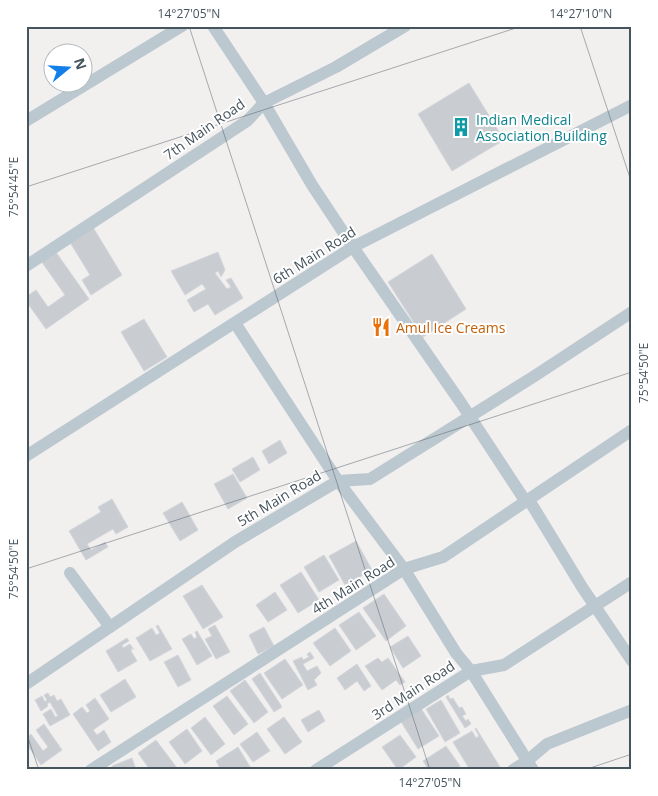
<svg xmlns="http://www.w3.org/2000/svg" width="658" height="796" viewBox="0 0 658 796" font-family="'Open Sans',sans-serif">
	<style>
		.building { fill: #c9cdd2; stroke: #d3d6db }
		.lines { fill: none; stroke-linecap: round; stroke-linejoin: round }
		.street { stroke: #bcc8cf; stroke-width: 12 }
		.ticks { fill: none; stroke: #46545d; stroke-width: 1; stroke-opacity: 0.45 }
		.labels { text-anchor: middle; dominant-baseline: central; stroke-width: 4; stroke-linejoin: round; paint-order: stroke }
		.culture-label { font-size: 14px; fill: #0d838f; stroke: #fff; text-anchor: start }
		.street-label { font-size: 14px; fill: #46545d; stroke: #fff }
		.food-label { font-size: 14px; fill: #c56008; stroke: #fff; text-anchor: start }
		.neatline { fill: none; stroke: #46545d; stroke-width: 2 }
		.ticks-label { font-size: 12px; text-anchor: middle; fill: #46545d }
	</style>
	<rect width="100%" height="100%" fill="#f2efef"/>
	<!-- building -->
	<g class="building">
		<path d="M469,83L504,140L452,171L418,114Z"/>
		<path d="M91,224L122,275L91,295L82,280L90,275L68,239Z"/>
		<path d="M53,248L89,299L46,329L26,301V297L36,290L48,307L65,295L39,258Z"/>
		<path d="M218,252L225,270L221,277L218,271L215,273L227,289L231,287L226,280L231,278L243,298L215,315L208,304L194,312L187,300L206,289L202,284L185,295L171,271Z"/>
		<path d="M432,254L466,309L423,337L388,282Z"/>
		<path d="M144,319L167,357L144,371L121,332Z"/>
		<path d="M280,440L287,453L269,464L262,451Z"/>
		<path d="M253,457L260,470L240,482L232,469Z"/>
		<path d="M233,474L247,498L228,509L214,484Z"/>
		<path d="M112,499L128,527L116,534L113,529L87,544L91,550L105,542L108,547L86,560L69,531L101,512L98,507Z"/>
		<path d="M182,502L198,530L180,541L163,513Z"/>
		<path d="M356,541L372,570L345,585L329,556Z"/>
		<path d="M324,555L339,580L319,592L304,567Z"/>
		<path d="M301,572L319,600L298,613L280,585Z"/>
		<path d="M202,585L223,617L203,629L183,596Z"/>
		<path d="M275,592L287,610L268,622L256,605Z"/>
		<path d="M384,594L406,626L386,641L363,608Z"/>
		<path d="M359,612L376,636L356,650L339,625Z"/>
		<path d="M158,625L172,649L150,661L136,638L152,628L156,635L160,633L156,626Z"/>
		<path d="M215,625L230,652L216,659L205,639L212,636L208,629Z"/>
		<path d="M264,627L274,646L258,654L249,635Z"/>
		<path d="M335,628L351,651L330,666L313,643Z"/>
		<path d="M197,631L212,656L197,665L182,639L191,634L194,639L197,637L195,632Z"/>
		<path d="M408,636L421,656L403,668L390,647Z"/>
		<path d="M127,638L129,641L122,645L123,648L130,644L134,650L132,648L131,651L137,661L118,672L106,651Z"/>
		<path d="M310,652L314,658L303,664L307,671L317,666L321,673L314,680L317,685L308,690L293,661L302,657L303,660L309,657L307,654Z"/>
		<path d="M178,655L191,680L178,687L164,662Z"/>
		<path d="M378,658L382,662L388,658L405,682L400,685L396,680L382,690L365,666Z"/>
		<path d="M285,659L303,685L282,699L264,673Z"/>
		<path d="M357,664L371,686L364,691L357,681L345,690L337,678Z"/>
		<path d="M260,673L282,707L274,712L252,679Z"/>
		<path d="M125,679L136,697L111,712L100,695Z"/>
		<path d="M245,680L268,712L254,723L230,691Z"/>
		<path d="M48,693L50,697L54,695L57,701L61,699L70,715L50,726L43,714L51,709L55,717L58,716L50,702L47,704L48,706L41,711L35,700L42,696L45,702L47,700L44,695Z"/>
		<path d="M448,695L450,699L453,698L459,708L462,707L466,714L462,716L466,721L468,719L471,724L465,728L446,697Z"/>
		<path d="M227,696L248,724L234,735L213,706Z"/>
		<path d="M95,698L109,719L93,730L97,735L104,730L111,742L98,751L73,714L82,707L87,713L90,711L86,705Z"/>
		<path d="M441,700L460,733L445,742L426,709Z"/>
		<path d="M420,707L439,736L418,749L400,720Z"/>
		<path d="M319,710L325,721L308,732L301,720Z"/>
		<path d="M205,717L225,744L211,755L191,728Z"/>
		<path d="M284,717L302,742L285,754L267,729Z"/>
		<path d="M44,724L62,750L41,765L26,743V738L31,734L43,751L48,747L36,730Z"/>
		<path d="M476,728L500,767L495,770H470L453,742L472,731L476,738L479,736L475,729Z"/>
		<path d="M187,729L202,751L185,764L169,742Z"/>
		<path d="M257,732L270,751L253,762L240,744Z"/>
		<path d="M400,735L416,757L398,770L382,747Z"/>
		<path d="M156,740L177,768L174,770H150L138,753Z"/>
		<path d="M446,746L460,766L454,770H429L423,761Z"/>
		<path d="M238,747L252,770H221L216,761Z"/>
		<path d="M132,758L136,770H113L112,766Z"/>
	</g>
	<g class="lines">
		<!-- street -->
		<g class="street">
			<path d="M213,26L264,103L312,185L353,247L461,403L526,502L529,500L582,587L632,661"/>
			<path d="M26,121L182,26"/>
			<path d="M26,266L247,121L264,103L336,67L405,26"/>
			<path d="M235,323L338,481L404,569L456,653L471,671L533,770"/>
			<path d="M26,456L353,247L632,105"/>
			<path d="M70,573L110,627"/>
			<path d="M26,684L235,542L338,481L370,479L533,377L632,312"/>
			<path d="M91,770L404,569L443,557L632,430"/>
			<path d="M316,770L471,671L504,665L632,582"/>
			<path d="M513,770L527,761L547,744L632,710"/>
		</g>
	</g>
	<!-- ticks -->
	<path class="ticks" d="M189,26L430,770M580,26L632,184M26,187L522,26M26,569L632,372M26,732L39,770M584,770L632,754"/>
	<!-- icons -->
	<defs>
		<g id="building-bare" transform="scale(1.5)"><path d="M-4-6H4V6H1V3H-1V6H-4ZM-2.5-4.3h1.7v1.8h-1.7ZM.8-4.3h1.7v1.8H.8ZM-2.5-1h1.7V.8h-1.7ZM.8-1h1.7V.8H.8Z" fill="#0f9aa8" stroke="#fff" stroke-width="2.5" paint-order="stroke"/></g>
		<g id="restaurant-bare" transform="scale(1.5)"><path d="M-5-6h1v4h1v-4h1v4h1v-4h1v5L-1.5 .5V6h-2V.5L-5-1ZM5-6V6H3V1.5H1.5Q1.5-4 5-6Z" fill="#e8710a" stroke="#fff" stroke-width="2.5" paint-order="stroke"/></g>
	</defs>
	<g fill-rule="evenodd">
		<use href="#building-bare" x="461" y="127"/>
		<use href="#restaurant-bare" x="381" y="327"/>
	</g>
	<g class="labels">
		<!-- culture labels -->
		<g class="culture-label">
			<text x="476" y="119">Indian Medical<tspan x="476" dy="16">Association Building</tspan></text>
		</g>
		<!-- street labels -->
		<g class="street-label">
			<text transform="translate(204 129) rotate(-35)">7th Main Road</text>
			<text transform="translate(314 255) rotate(-32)">6th Main Road</text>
			<text transform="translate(279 498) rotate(-31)">5th Main Road</text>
			<text transform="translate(353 585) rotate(-32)">4th Main Road</text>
			<text transform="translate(413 690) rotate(-33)">3rd Main Road</text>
		</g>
		<!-- food labels -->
		<g class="food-label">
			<text x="396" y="327">Amul Ice Creams</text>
		</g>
	</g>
	<!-- border -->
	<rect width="658" height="796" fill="none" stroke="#ffffff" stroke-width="55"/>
	<!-- north arrow -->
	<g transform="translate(68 68) rotate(72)"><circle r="24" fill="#ffffff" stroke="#b5bbbe"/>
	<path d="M0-4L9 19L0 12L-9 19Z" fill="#127ee9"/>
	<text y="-8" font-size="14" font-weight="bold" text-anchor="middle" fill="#46545d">N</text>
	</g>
	<rect x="28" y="28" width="602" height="740" class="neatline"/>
	<g class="ticks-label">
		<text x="189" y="18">14°27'05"N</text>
		<text x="581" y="18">14°27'10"N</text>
		<text transform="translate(14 187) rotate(-90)" y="4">75°54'45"E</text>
		<text transform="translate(644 373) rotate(-90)" y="4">75°54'50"E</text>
		<text transform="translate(14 569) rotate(-90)" y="4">75°54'50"E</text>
		<text x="430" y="787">14°27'05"N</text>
	</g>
</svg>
